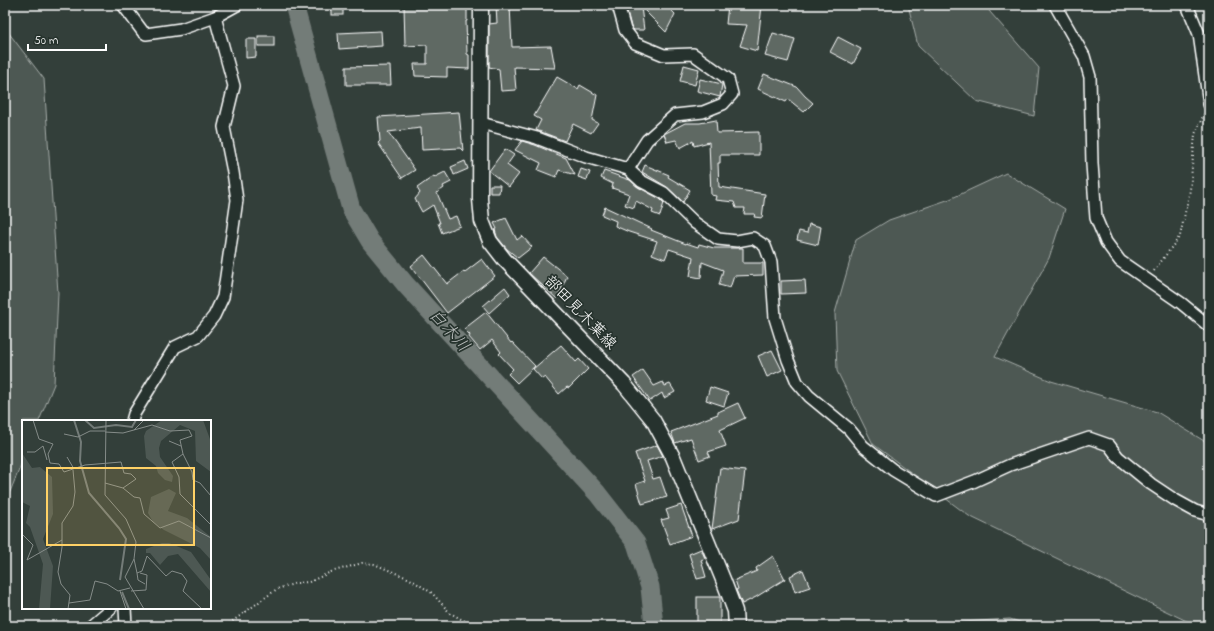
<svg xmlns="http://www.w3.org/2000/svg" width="1214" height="631" viewBox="0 0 1214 631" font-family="'Indie Flower','Klee One',sans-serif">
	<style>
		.green { fill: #4d5853; stroke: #a6aca9 }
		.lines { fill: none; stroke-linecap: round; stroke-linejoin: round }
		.river { stroke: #737b78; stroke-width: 19 }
		.building { fill: #5f6964; stroke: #fff }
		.minor-casing { stroke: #fff; stroke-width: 14 }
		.major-casing { stroke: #fff; stroke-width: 17 }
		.path { stroke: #fff; stroke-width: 2; stroke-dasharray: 1 3; stroke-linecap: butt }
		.minor { stroke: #26332d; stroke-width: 11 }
		.major { stroke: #26332d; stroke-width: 14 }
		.labels { text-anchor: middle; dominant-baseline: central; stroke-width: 3.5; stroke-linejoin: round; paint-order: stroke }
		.street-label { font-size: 16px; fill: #fff; stroke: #26332d }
		.water-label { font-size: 17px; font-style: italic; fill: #b9bdbc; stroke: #26332d }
		.inset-river { fill: none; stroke: #737b78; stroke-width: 2 }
		.inset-road { fill: none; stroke: #858c89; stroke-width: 1 }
		.view { fill: #ffd166; fill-opacity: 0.15; stroke: #ffd166; stroke-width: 2 }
		.inset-edge { fill: none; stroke: #fff; stroke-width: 2 }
	</style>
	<rect width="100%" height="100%" fill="#333f3a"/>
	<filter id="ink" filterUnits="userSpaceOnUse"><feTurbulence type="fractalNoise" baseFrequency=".025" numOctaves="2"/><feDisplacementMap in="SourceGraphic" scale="8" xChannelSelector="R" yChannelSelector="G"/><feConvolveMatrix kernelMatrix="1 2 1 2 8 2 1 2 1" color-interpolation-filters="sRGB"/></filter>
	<g filter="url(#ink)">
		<!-- green -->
		<g class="green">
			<path d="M908,5H986L990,12L1039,68L1034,116L976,101L918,46Z"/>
			<path d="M5,28L44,79L58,293L54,384L39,421H23V460L5,504Z"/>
			<path d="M1006,173L1065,209L1049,258L995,357L1051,381L1157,412L1209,444V626H1197L969,516L873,444L837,371L835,313L856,240L889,220L950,199Z"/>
			<path d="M1010,619L1033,626H937L947,623Z"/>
		</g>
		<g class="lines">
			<!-- river -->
			<path class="river" d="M294,5L351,209L370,241L406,285L597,493L636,543L650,587L654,626"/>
		</g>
		<!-- building -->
		<g class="building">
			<rect x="332" y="5" width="11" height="10"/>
			<path d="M404,5H467V21H466L467,54L469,55V69L447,68V77L415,76L414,64H427V45L405,46Z"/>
			<path d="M496,5H510L512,47L551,46L555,68L514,67L516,90L501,91L499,69L489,67V24L497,23Z"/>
			<path d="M639,5H666L675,14L666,32Z"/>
			<path d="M728,5H762L757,51L740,46L747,25L726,24Z"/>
			<path d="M641,7L644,30H634L631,27L627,11Z"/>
			<path d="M381,31L382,46L339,49L338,33Z"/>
			<path d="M773,33L795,39L788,62L765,56Z"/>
			<rect x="258" y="36" width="16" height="10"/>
			<path d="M838,37L861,49L853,64L830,52Z"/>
			<path d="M246,39H256V57L246,58Z"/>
			<path d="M684,65L699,69L695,85L680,81Z"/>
			<path d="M390,66L391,85H346V67Z"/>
			<path d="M764,74L797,87L805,96L813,103L804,112L788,99L786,102L758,89Z"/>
			<path d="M557,77L578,89L580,85L597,95L592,120L598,123L591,133L573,124L565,141L536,130L541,120L534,116Z"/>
			<path d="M700,79L722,84L720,97L697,91Z"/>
			<path d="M459,112L463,151L460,148L422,150L421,128L388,132L415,170L402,178L378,143L380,141L378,117Z"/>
			<path d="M716,120L717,133L759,132V155H720V163H718L719,187L765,194L762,218L754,217L755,214H744L745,208H736L734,202L715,200L716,196L711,195L709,142L694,146L693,141L680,148L676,140L667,142L664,134L685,123H700Z"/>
			<path d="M522,141L535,145L566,158L575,175L559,170L556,177L538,170L541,163L515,150Z"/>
			<path d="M505,149L514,155L507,165L519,174L509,187L489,171Z"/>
			<path d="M465,161L468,169L454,175L451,167Z"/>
			<path d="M645,165L669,175L668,177L690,190L683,202L667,187L642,172Z"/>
			<path d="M581,169L590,172L587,180L578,177Z"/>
			<path d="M604,171L630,180L638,187L660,199L664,203L660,216L652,213L653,210L636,201L634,208L625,205L629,194L612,188L613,184L601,178Z"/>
			<path d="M445,172L451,182L443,186L444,188L437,193L448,219L456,216L460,226L442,233L438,223H440L433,205L422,212L415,199L420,193L417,188L434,176L435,177Z"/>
			<path d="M490,185H500L499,193H490Z"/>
			<path d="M605,207L652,229L651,230L686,244V243L698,247L699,244L714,248H743V263H763V275L734,276L730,288L719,285L723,270L702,262L701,278L690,276L693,257L669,249L665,259L652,254L657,241L629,232L615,226L616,221L602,215Z"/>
			<path d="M506,218L517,240L522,236L532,247L518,258L507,249L497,237L495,230L497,229L494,223Z"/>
			<path d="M809,224L821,227L818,245L797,240L799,231L807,233Z"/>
			<path d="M424,255L447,284L464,271L465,272L482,259L495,276L447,313L411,266Z"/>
			<path d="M543,257L567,276L557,299L529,273Z"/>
			<path d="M805,280L806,293L781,294V281Z"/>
			<path d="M505,287L510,294L489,313L483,306Z"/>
			<path d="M486,312L511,343L512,342L535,366L517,383L508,374L513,369L499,354L501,352L492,340L480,350L469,337L470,335L464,329Z"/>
			<path d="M561,345L576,362L579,359L588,369L569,388L567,387L559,394L545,377L542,379L533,369Z"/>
			<path d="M772,350L782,370L767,377L758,356Z"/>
			<path d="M643,370L654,386L663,382L665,386L670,384L675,392L664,398L662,393L650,401L633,377Z"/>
			<path d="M710,387L728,393L724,406L706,400Z"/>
			<path d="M738,403L745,418L720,430L726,446L708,452L710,456L699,460L691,438L675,443L671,432L718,414V412Z"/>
			<path d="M657,445L663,456L647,461L653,479L660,477L667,497L642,504L636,484L645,481L635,453Z"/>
			<path d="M720,468L745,471L739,519L712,529Z"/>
			<path d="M681,505L692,536L670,544L661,520L669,518L666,510Z"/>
			<path d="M701,549L705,558L701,560L706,577L697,579L689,554Z"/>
			<path d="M773,556L785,579L756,597L742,604L736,590L738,589L735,580L757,571L756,568Z"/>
			<path d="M803,570L810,587L795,592L790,576Z"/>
			<rect x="697" y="597" width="23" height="29"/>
		</g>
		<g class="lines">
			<!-- minor casing -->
			<g class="minor-casing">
				<g id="minor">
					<path d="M123,5L143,32L146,34L181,29L215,17L237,5"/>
					<path d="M618,5L625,30L635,43L664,55L693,54L728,79L732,94L723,104L703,112L675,115L647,140L628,169"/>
					<path d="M1055,5L1084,56L1090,77L1092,164L1096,218L1106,242L1120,261L1181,303L1209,326"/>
					<path d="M1187,5L1199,34L1209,104"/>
					<path d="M481,123L537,138L586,157L628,169L641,181L664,193L695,223L718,239L737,241L753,238L765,246L771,262L775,318L788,360L797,382L809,396L849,429L863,446L893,470L931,493L936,496L975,481L1010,465L1089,438L1109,445L1118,457L1151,484L1175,500L1195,511L1209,515"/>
					<path d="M132,421L134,414L175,347L198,336L214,316L223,297L237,200L233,172L224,127L234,86L215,17"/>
					<path d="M125,608L126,626"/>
					<path d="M90,626L111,608"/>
				</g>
			</g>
			<!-- major casing -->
			<g class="major-casing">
				<path id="major" d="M481,5L480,199L482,221L490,241L504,259L624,384L653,420L673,457L724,582L735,611L736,626"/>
			</g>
			<!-- path -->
			<g class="path">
				<path d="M1154,271L1180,236L1190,190L1195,134L1204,114"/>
				<path d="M226,626L277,589L297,583L309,582L331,572L362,563L374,564L410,579L432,593L450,613L474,626"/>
			</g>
			<!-- minor -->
			<use href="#minor" class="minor"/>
			<!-- major -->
			<use href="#major" class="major"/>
		</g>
	</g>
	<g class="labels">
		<!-- street labels -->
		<g class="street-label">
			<text transform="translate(580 313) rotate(46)">部田見木葉線</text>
		</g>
		<!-- water labels -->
		<g class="water-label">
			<text transform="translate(449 331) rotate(48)">白木川</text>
		</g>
	</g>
	<!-- overview -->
	<g transform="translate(22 420)">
		<rect width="189" height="189" fill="#333f3a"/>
		<path d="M140,0H181L189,22V52L174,41L173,11L158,5L139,21L137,28L138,37L151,56L150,62L143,60L136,53L134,46L124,38L122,16L124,11ZM0,33L10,48L18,47L30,57L31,94L21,119L31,146L28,189H17L21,144L8,107L4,103L8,86L0,82ZM147,69L154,73L146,91L165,98L189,117V140L178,128L142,110L131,102L126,93L129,77ZM140,123H147L169,132L189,160V172L156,134L146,136L138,145L128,133H124V129Z" fill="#4d5853"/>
		<path class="inset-river" d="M52,0L59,22L58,41L67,73L97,108L104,119L98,160M63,0L72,8L94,5L110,7L114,0M100,172L107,189"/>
		<path class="inset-road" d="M11,0L17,19L31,24L26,34L28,43L37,44L42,52L63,45L99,42L102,53L109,54L114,59L101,68M72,0H86M84,0L83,75L104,99L114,122L112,139L103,157L122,189M112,10L122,0M83,12L101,13L130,5L148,11L167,10L170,16L158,20L161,34L170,52L171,60L178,63L189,76M42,14L56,17L68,11H83M147,21L159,26M5,32H13L21,26L25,40M161,34L150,42L157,57L158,74L189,105M45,37L52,49M83,63L101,68L112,77L118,78L122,94L138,108L157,101L189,118M0,114L11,125L5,140L40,120M112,139L115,153L120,151L125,136L144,156L150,151L160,154L165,161L161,171L180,189M115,153L116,160L123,164M98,171L104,189M109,171L124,170L125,155L118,153M47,183L68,180L73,161L85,164L96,171L108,168M46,189L48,175L39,164L36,152L40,127V103L51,86L53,72L51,50"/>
		<path class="view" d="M25,48H172V125H25Z"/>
		<rect width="189" height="189" class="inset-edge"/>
	</g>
	<!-- margin -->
	<rect width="1214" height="631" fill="none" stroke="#26332d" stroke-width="20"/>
	<rect x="10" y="10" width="1194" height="611" fill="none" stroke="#fff" stroke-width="1.5" filter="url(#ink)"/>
	<!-- scale -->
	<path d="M28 44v6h78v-6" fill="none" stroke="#ffffff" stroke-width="2"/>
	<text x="34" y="44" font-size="12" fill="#ffffff" stroke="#26332d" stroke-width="3" paint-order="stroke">50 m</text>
</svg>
